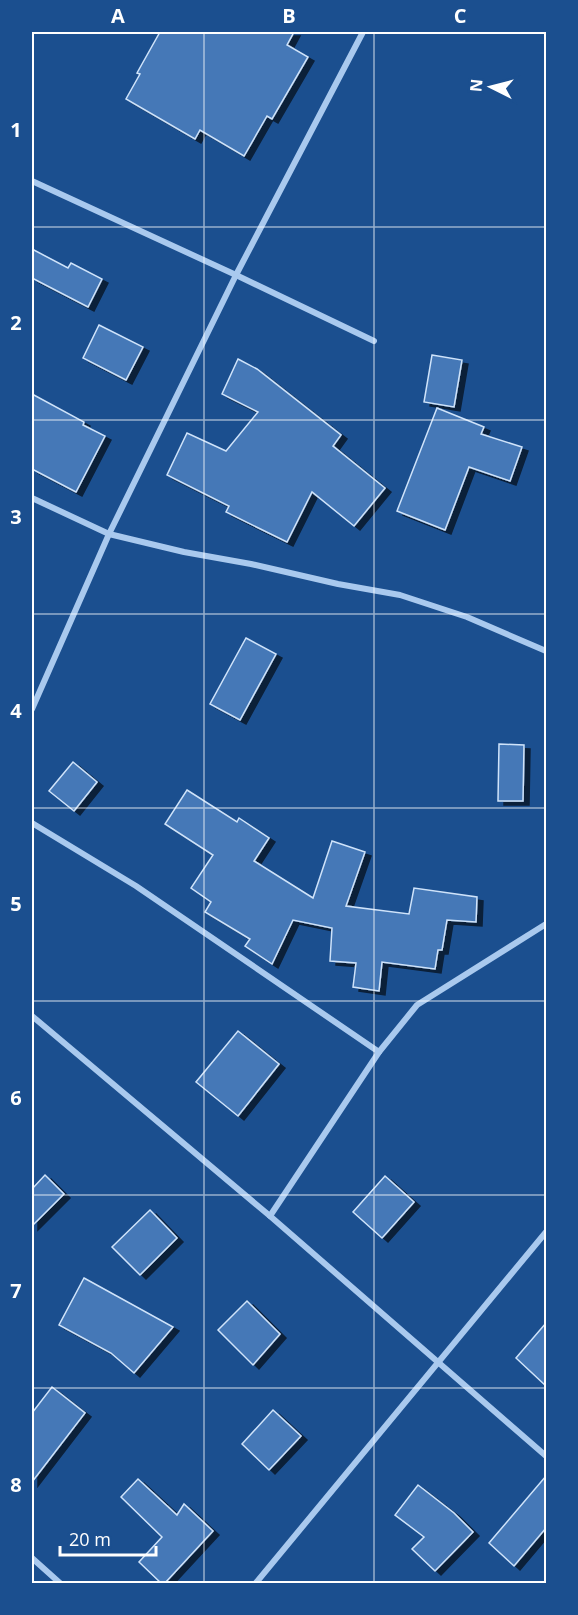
<svg xmlns="http://www.w3.org/2000/svg" width="578" height="1615" viewBox="0 0 578 1615" font-family="'Open Sans',sans-serif">
	<style>
		.building { fill: #4478b7; stroke: #cfe3fa; stroke-width: 1.5; filter: url(#shadow) }
		.lines { fill: none; stroke-linecap: round; stroke-linejoin: round }
		.minor { stroke: #a9c9ee; stroke-width: 6 }
		.grid { fill: none; stroke: #fff; stroke-width: 1.5; stroke-opacity: 0.55 }
		.neatline { fill: none; stroke: #fff; stroke-width: 2 }
		.grid-label { font-size: 20px; text-anchor: middle; font-weight: bold; fill: #fff }
	</style>
	<defs>
		<filter id="shadow"><feDropShadow dx="6" dy="4" stdDeviation="0" flood-color="#0009"/></filter>
	</defs>
	<rect width="100%" height="100%" fill="#1b4f8f"/>
	<!-- building -->
	<g class="building">
		<path d="M160,32H294L287,45L308,57L272,119L267,116L244,156L200,130L195,139L126,99L140,74L137,73Z"/>
		<path d="M32,249L68,268L71,263L102,279L88,307L32,278Z"/>
		<path d="M99,325L143,347L126,380L83,358Z"/>
		<path d="M432,355L462,360L454,407L424,402Z"/>
		<path d="M238,359L257,369L341,435L333,446L385,488L354,526L312,492L287,542L226,512L229,506L167,475L187,433L226,451L258,412L222,394Z"/>
		<path d="M32,394L84,422L83,425L105,436L76,492L32,469Z"/>
		<path d="M437,408L484,427L481,434L522,447L510,481L469,467L445,530L397,511Z"/>
		<path d="M246,638L276,654L240,720L210,704Z"/>
		<path d="M499,744L524,745L523,801H498Z"/>
		<path d="M73,762L97,782L74,811L49,791Z"/>
		<path d="M187,790L237,822L239,818L269,838L254,861L313,898L332,841L365,852L346,906L409,914L414,888L477,897L476,922L447,920L442,950H438L435,969L382,962L379,991L353,987L356,963L330,961L332,928L293,920L272,964L245,946L250,939L205,912L211,902L191,888L213,855L165,824Z"/>
		<path d="M238,1031L279,1064L238,1116L196,1082Z"/>
		<path d="M45,1175L64,1194L32,1226V1189Z"/>
		<path d="M385,1176L414,1202L382,1238L353,1212Z"/>
		<path d="M150,1210L177,1238L140,1275L112,1247Z"/>
		<path d="M84,1278L173,1327L134,1373L111,1353L59,1325Z"/>
		<path d="M247,1301L280,1334L253,1365L218,1330Z"/>
		<path d="M546,1323V1386L516,1358Z"/>
		<path d="M52,1387L85,1413L32,1482V1413Z"/>
		<path d="M273,1410L301,1436L269,1470L242,1444Z"/>
		<path d="M546,1476V1528L514,1566L489,1543Z"/>
		<path d="M138,1479L177,1515L184,1504L213,1531L164,1584H162L139,1562L162,1537L121,1497Z"/>
		<path d="M418,1485L454,1513L473,1532L435,1571L412,1549L424,1537L395,1515Z"/>
	</g>
	<g class="lines">
		<!-- minor -->
		<g class="minor">
			<path d="M32,181L236,275L374,341"/>
			<path d="M32,498L109,534L184,552L251,564L338,584L400,595L467,617L546,651"/>
			<path d="M32,709L109,534L236,275L363,32"/>
			<path d="M32,823L136,886L379,1052"/>
			<path d="M32,1016L270,1216L546,1456"/>
			<path d="M270,1216L379,1052L417,1005L546,924"/>
			<path d="M32,1558L61,1584"/>
			<path d="M255,1584L546,1232"/>
		</g>
	</g>
	<!-- grid -->
	<path class="grid" d="M204,32V1584M374,32V1584M32,227H546M32,420H546M32,614H546M32,808H546M32,1001H546M32,1195H546M32,1388H546"/>
	<!-- border -->
	<rect width="578" height="1615" fill="none" stroke="#1b4f8f" stroke-width="66"/>
	<!-- north arrow -->
	<g transform="translate(491 87) rotate(276)" stroke="#1b4f8f" stroke-width="4.5" paint-order="stroke">
	<path d="M0-4.5L10 22L0 15L-10 22Z" fill="#ffffff"/>
	<text y="-9" font-size="16" font-weight="bold" text-anchor="middle" fill="#ffffff">N</text>
	</g>
	<!-- scale -->
	<path d="M60 1546v9h96v-9" fill="none" stroke="#ffffff" stroke-width="3"/>
	<text x="69" y="1546" font-size="18" fill="#ffffff" stroke="#1b4f8f" stroke-width="4.5" paint-order="stroke">20 m</text>
	<rect x="33" y="33" width="512" height="1549" class="neatline"/>
	<g class="grid-label">
		<text x="118" y="23">A</text>
		<text x="289" y="23">B</text>
		<text x="460" y="23">C</text>
		<text x="16" y="137">1</text>
		<text x="16" y="330">2</text>
		<text x="16" y="524">3</text>
		<text x="16" y="718">4</text>
		<text x="16" y="911">5</text>
		<text x="16" y="1105">6</text>
		<text x="16" y="1298">7</text>
		<text x="16" y="1492">8</text>
	</g>
</svg>
